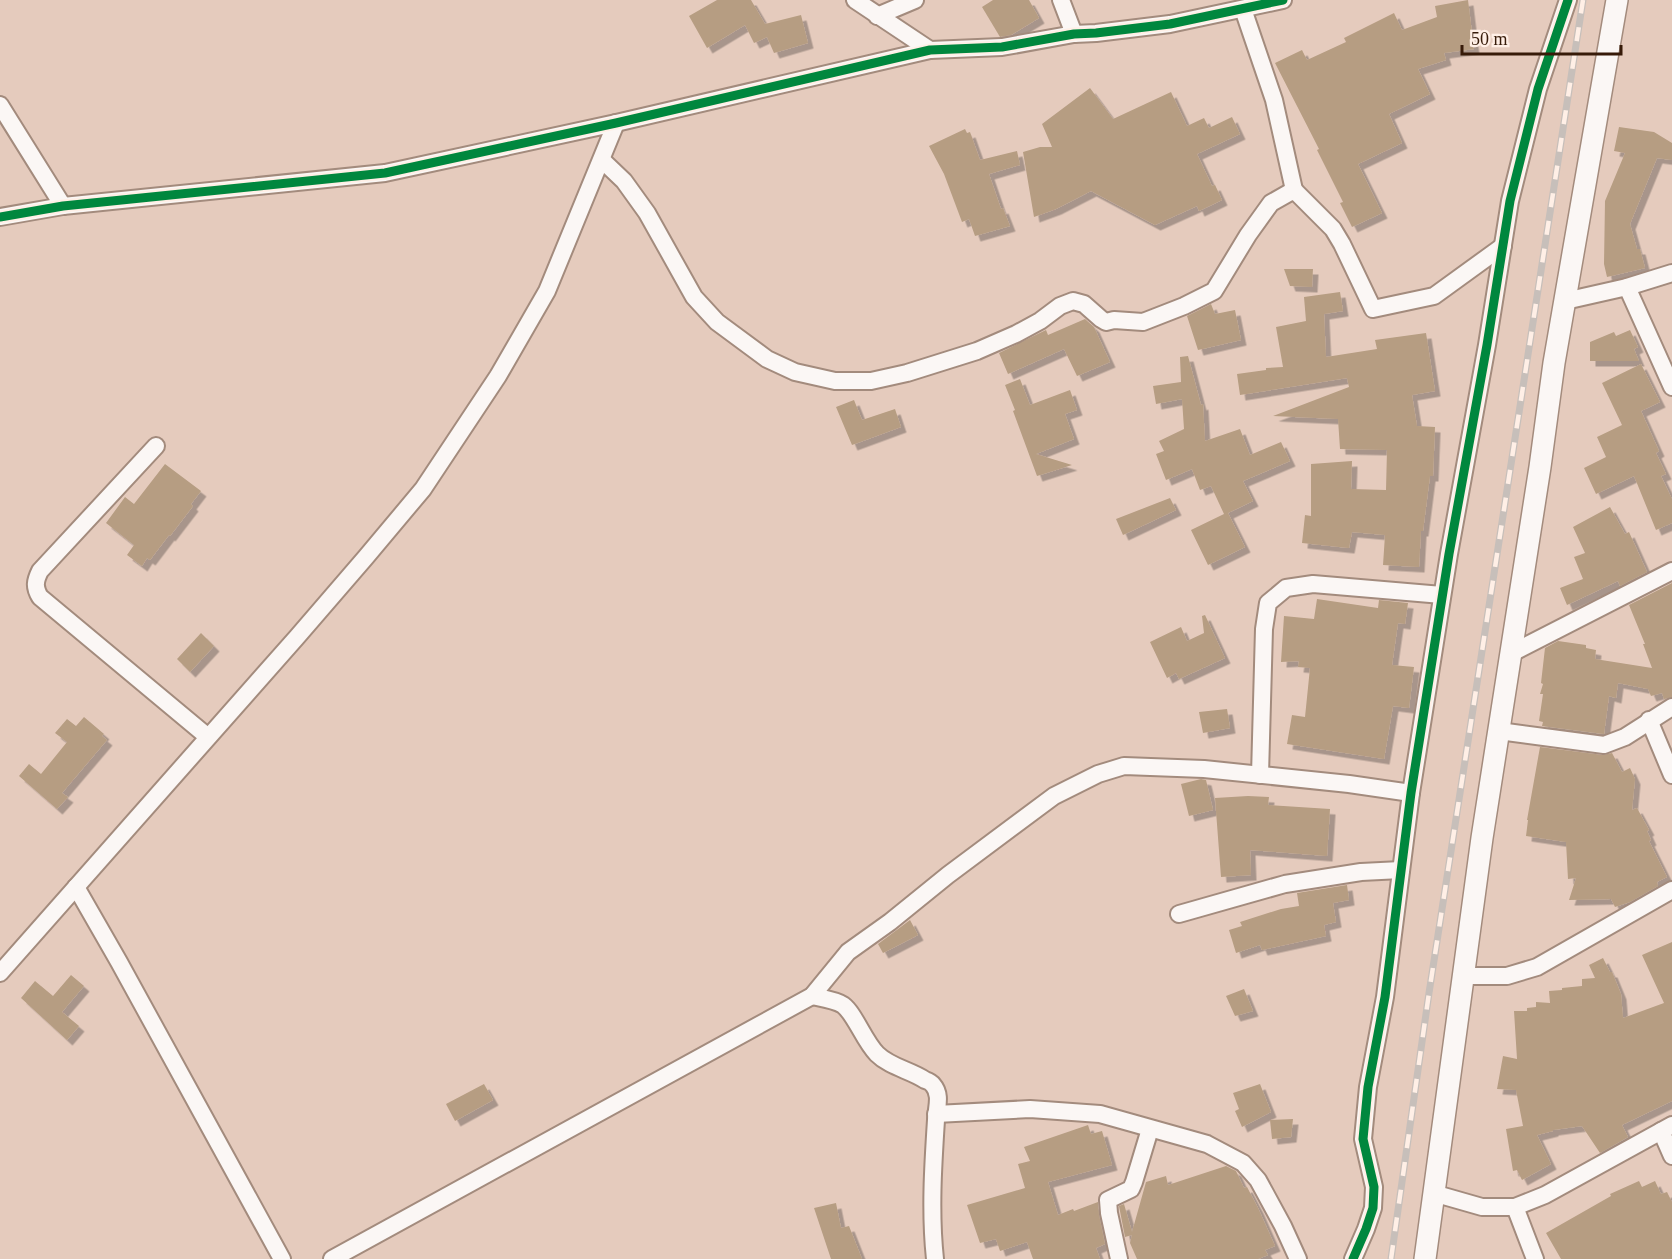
<svg xmlns="http://www.w3.org/2000/svg" width="1672" height="1259" viewBox="0 0 1672 1259" font-family="Georgia,serif">
	<style>
		.building { fill: #b69d82; filter: url(#shadow) }
		.lines { fill: none; stroke-linecap: round; stroke-linejoin: round }
		.minor-casing { stroke: #a38b7d; stroke-width: 20 }
		.tertiary-casing { stroke: #a38b7d; stroke-width: 24 }
		.minor { stroke: #fbf7f5; stroke-width: 16 }
		.tertiary { stroke: #fbf7f5; stroke-width: 21 }
		.rail-casing { stroke: #c7bfba; stroke-width: 7 }
		.rail { stroke: #ffefe6; stroke-width: 4.5; stroke-dasharray: 14; stroke-linecap: butt }
		.cycleway-casing { stroke: #ffefe6; stroke-width: 13 }
		.cycleway { stroke: #00873e; stroke-width: 9 }
	</style>
	<defs>
		<filter id="shadow"><feDropShadow dx="5.5" dy="5.5" stdDeviation="0" flood-color="#0004"/></filter>
	</defs>
	<rect width="100%" height="100%" fill="#e5cbbd"/>
	<!-- building -->
	<g class="building">
		<path d="M717,0H751L765,24L801,15L808,43L774,53L767,37L754,43L745,25L707,48L689,16Z"/>
		<path d="M993,0H1029L1039,18L1011,35L1000,37L982,7Z"/>
		<path d="M1468,0L1474,49L1444,53L1446,60L1418,69L1430,94L1389,114L1402,143L1358,164L1382,213L1352,227L1340,203L1343,202L1317,150L1319,149L1275,63L1302,50L1307,60L1346,42L1344,38L1394,13L1402,30L1437,17L1435,6Z"/>
		<path d="M1090,88L1113,119L1171,92L1187,126L1204,118L1209,128L1232,117L1240,134L1197,154L1212,186L1215,185L1222,200L1199,211L1197,206L1155,225L1091,191L1056,209L1034,217L1023,152L1040,147H1052L1042,124Z"/>
		<path d="M1619,127L1654,132L1672,143V160L1657,158L1630,224L1637,249H1640L1645,268L1607,277L1604,264L1605,201L1625,153L1614,151Z"/>
		<path d="M965,129L967,133L970,132L980,160L1017,151L1020,165L989,174L1001,209L1003,208L1010,226L975,236L969,219L962,222L944,174L929,146Z"/>
		<path d="M1284,269H1313L1312,287L1290,286Z"/>
		<path d="M1340,292L1343,311L1324,314L1326,357L1377,349L1375,340L1426,333L1435,391L1412,395L1417,426L1435,427L1433,476H1430L1423,531H1421L1419,567L1383,565L1385,535L1352,532L1349,548L1302,543L1305,515L1311,516V464L1352,461L1351,489L1386,490L1387,450L1340,449L1338,419L1273,416L1349,387L1347,378L1240,395L1237,374L1266,370V368L1283,367L1276,327L1306,321L1304,297Z"/>
		<path d="M1211,304L1215,314L1235,310L1241,340L1198,350L1187,316Z"/>
		<path d="M1085,319L1094,327L1110,362L1077,376L1064,349L1008,374L999,353L1046,330L1048,335Z"/>
		<path d="M1630,330L1638,347L1634,349L1639,361H1590V342L1614,332L1616,336Z"/>
		<path d="M1188,356L1201,405L1203,404L1205,441L1240,429L1250,455L1281,442L1290,461L1243,481L1253,501L1228,513L1245,547L1208,565L1191,530L1224,514L1211,486L1200,490L1192,469L1166,480L1156,454L1164,451L1159,441L1184,429L1182,399L1156,404L1153,386L1181,382L1180,357Z"/>
		<path d="M1641,364L1660,402L1641,411L1659,451L1656,453L1666,474L1661,476L1672,499V523L1656,530L1634,476L1596,494L1584,468L1606,457L1597,437L1622,425L1602,383Z"/>
		<path d="M1020,379L1030,405L1070,390L1077,410L1065,414L1074,439L1036,454L1072,465L1037,476L1013,411L1015,410L1005,385Z"/>
		<path d="M854,400L862,420L895,409L901,427L852,445L836,407Z"/>
		<path d="M165,464L201,491L191,504L193,506L170,536L169,535L150,560L147,558L142,566L127,555L134,545L106,523L125,497L134,504Z"/>
		<path d="M1170,498L1176,510L1123,535L1116,519Z"/>
		<path d="M1610,507L1625,534L1629,532L1647,572L1620,586L1618,581L1567,605L1560,588L1583,579L1574,557L1585,553L1573,527Z"/>
		<path d="M1672,583V697L1664,699L1662,693L1651,696L1648,689L1618,683L1616,698L1609,696L1604,734L1542,726L1543,722L1539,721L1543,694H1540L1543,684L1541,683L1545,648L1558,641L1586,645V648L1596,650L1595,659L1652,668L1643,644H1645L1629,605Z"/>
		<path d="M1317,599L1378,608L1379,600L1408,603L1405,624L1398,623L1392,665L1414,667L1409,708L1393,706L1384,759L1287,744L1292,715L1305,717L1310,668L1298,667L1299,661L1281,662L1284,616L1314,619Z"/>
		<path d="M1205,615L1225,658L1179,679L1176,673L1167,678L1150,642L1181,627L1187,641L1204,633L1202,616Z"/>
		<path d="M201,633L214,646L190,672L177,659Z"/>
		<path d="M1227,709L1230,728L1203,733L1199,712Z"/>
		<path d="M84,717L104,734L102,736L107,740L62,793L68,797L57,809L19,776L29,764L41,774L67,742L55,733L67,719L76,726Z"/>
		<path d="M1540,747L1603,755L1612,753L1622,772L1630,768L1635,779L1632,810L1637,808L1649,830L1647,831L1651,840L1649,841L1667,877L1657,882L1658,886L1630,902L1615,907L1611,899L1569,900L1576,878L1568,879L1566,842L1526,836L1528,820H1527Z"/>
		<path d="M1201,779L1206,780L1213,810L1189,816L1181,784Z"/>
		<path d="M1248,796L1269,797L1268,805L1330,809L1327,856L1250,850L1251,875L1221,877L1215,798Z"/>
		<path d="M1347,885L1349,900L1333,903L1336,922L1324,925L1326,936L1262,950L1260,945L1236,953L1229,930L1242,926L1240,922L1281,909L1299,906L1297,893Z"/>
		<path d="M910,920L918,935L883,953L878,944Z"/>
		<path d="M1672,942V1101L1622,1125L1628,1137L1600,1153L1582,1126L1553,1130V1131L1537,1135L1551,1164L1522,1180L1517,1170L1513,1171L1506,1129L1523,1126L1516,1090L1497,1089L1503,1056L1517,1059L1514,1011H1527V1008L1536,1007V1002L1550,1003L1549,991L1562,990V988L1582,986V979L1595,978L1589,965L1603,958L1610,972H1612L1621,994L1623,1018L1664,1003L1642,955Z"/>
		<path d="M71,975L84,986L62,1012L79,1026L67,1040L21,998L35,981L53,996Z"/>
		<path d="M1244,989L1253,1011L1235,1016L1226,996Z"/>
		<path d="M484,1084L493,1100L455,1121L446,1104Z"/>
		<path d="M1260,1084L1271,1112L1242,1127L1235,1111L1239,1109L1233,1093Z"/>
		<path d="M1293,1119L1291,1137L1272,1139L1270,1120Z"/>
		<path d="M1088,1125L1091,1134L1102,1131L1112,1165L1048,1182L1058,1215L1073,1209L1074,1211L1098,1202L1099,1215L1105,1244L1096,1248L1100,1259H1033L1027,1242L1000,1251L996,1239L980,1243L967,1205L1025,1188L1018,1164L1030,1161L1024,1147Z"/>
		<path d="M1226,1166L1236,1171L1244,1188L1247,1187L1258,1208L1275,1246L1265,1250L1268,1255L1258,1259H1137L1130,1243L1132,1235L1125,1237L1119,1206L1124,1204L1132,1232L1146,1182L1166,1176L1168,1185Z"/>
		<path d="M1639,1181L1642,1187L1655,1181L1661,1194L1667,1192L1672,1202V1259H1561L1546,1233L1611,1196L1610,1194Z"/>
		<path d="M836,1203L841,1228L849,1226L862,1259H831L814,1208Z"/>
	</g>
	<g class="lines">
		<!-- minor casing -->
		<g class="minor-casing">
			<g id="minor">
				<path d="M855,0L930,50"/>
				<path d="M1061,0L1074,34"/>
				<path d="M1243,9L1274,100L1294,190"/>
				<path d="M877,16L915,0"/>
				<path d="M0,105L63,206"/>
				<path d="M602,160L624,181L647,213L694,297L717,322L767,359L795,372L835,381H871L907,373L977,351L1016,334L1040,321L1060,306L1073,301L1084,304L1101,319L1106,322L1114,320L1143,322L1184,306L1214,291L1248,235L1271,203L1294,190L1333,229L1342,244L1373,309L1434,296L1503,246"/>
				<path d="M0,217L63,206L385,173L616,123L930,50L1002,47L1074,34L1096,33L1170,24L1283,0"/>
				<path d="M1627,287L1672,387"/>
				<path d="M1565,301L1627,287L1672,273"/>
				<path d="M156,446L40,571C35,581 34,587 40,597L208,737"/>
				<path d="M1512,653L1672,571"/>
				<path d="M1649,720L1672,775"/>
				<path d="M1499,731L1604,745L1625,737L1672,707"/>
				<path d="M1260,775L1264,629L1268,603L1286,588L1313,584L1442,595"/>
				<path d="M76,887L119,962L282,1259"/>
				<path d="M1179,914L1285,884L1361,872L1401,870"/>
				<path d="M0,973L297,637L366,557L423,489L498,376L547,291L616,123"/>
				<path d="M1463,976H1507L1537,967L1672,890"/>
				<path d="M812,996C821,998 835,1000 843,1005C855,1014 864,1041 877,1054C890,1067 910,1070 925,1080C928,1081 931,1082 933,1085C942,1095 936,1109 936,1120C933,1166 930,1213 935,1259"/>
				<path d="M936,1114L1030,1109L1100,1114L1207,1144L1243,1163L1258,1180L1283,1226L1298,1259"/>
				<path d="M1661,1131L1672,1156"/>
				<path d="M1433,1193L1482,1207H1515L1545,1195L1672,1125"/>
				<path d="M1515,1207L1535,1259"/>
				<path d="M332,1259L812,996L848,952L890,922L948,875L1054,796L1098,774L1124,766L1204,769L1349,784L1411,793"/>
				<path d="M1119,1259L1109,1213L1108,1200L1131,1189L1134,1182L1150,1129"/>
				<path d="M1353,1259L1366,1229L1373,1208L1374,1187L1363,1139L1368,1087L1385,997L1411,793L1449,554L1487,345L1510,201L1538,89L1568,0"/>
			</g>
		</g>
		<!-- tertiary casing -->
		<g class="tertiary-casing">
			<path id="tertiary" d="M1425,1259L1482,838L1540,467L1554,363L1617,0"/>
		</g>
		<!-- minor -->
		<use href="#minor" class="minor"/>
		<!-- tertiary -->
		<use href="#tertiary" class="tertiary"/>
		<!-- rail casing -->
		<g class="rail-casing">
			<path id="rail" d="M1391,1259L1429,993L1583,0"/>
		</g>
		<!-- rail -->
		<use href="#rail" class="rail"/>
		<!-- cycleway casing -->
		<g class="cycleway-casing">
			<g id="cycleway">
				<path d="M0,217L63,206L385,173L616,123L930,50L1002,47L1074,34L1096,33L1170,24L1283,0"/>
				<path d="M1353,1259L1366,1229L1373,1208L1374,1187L1363,1139L1368,1087L1385,997L1411,793L1449,554L1487,345L1510,201L1538,89L1568,0"/>
			</g>
		</g>
		<!-- cycleway -->
		<use href="#cycleway" class="cycleway"/>
	</g>
	<!-- scale -->
	<path d="M1462 45v9h159v-9" fill="none" stroke="#371b09" stroke-width="3"/>
	<text x="1471" y="45" font-size="18" fill="#371b09" stroke="#ffefe6" stroke-width="4.5" paint-order="stroke">50 m</text>
</svg>
